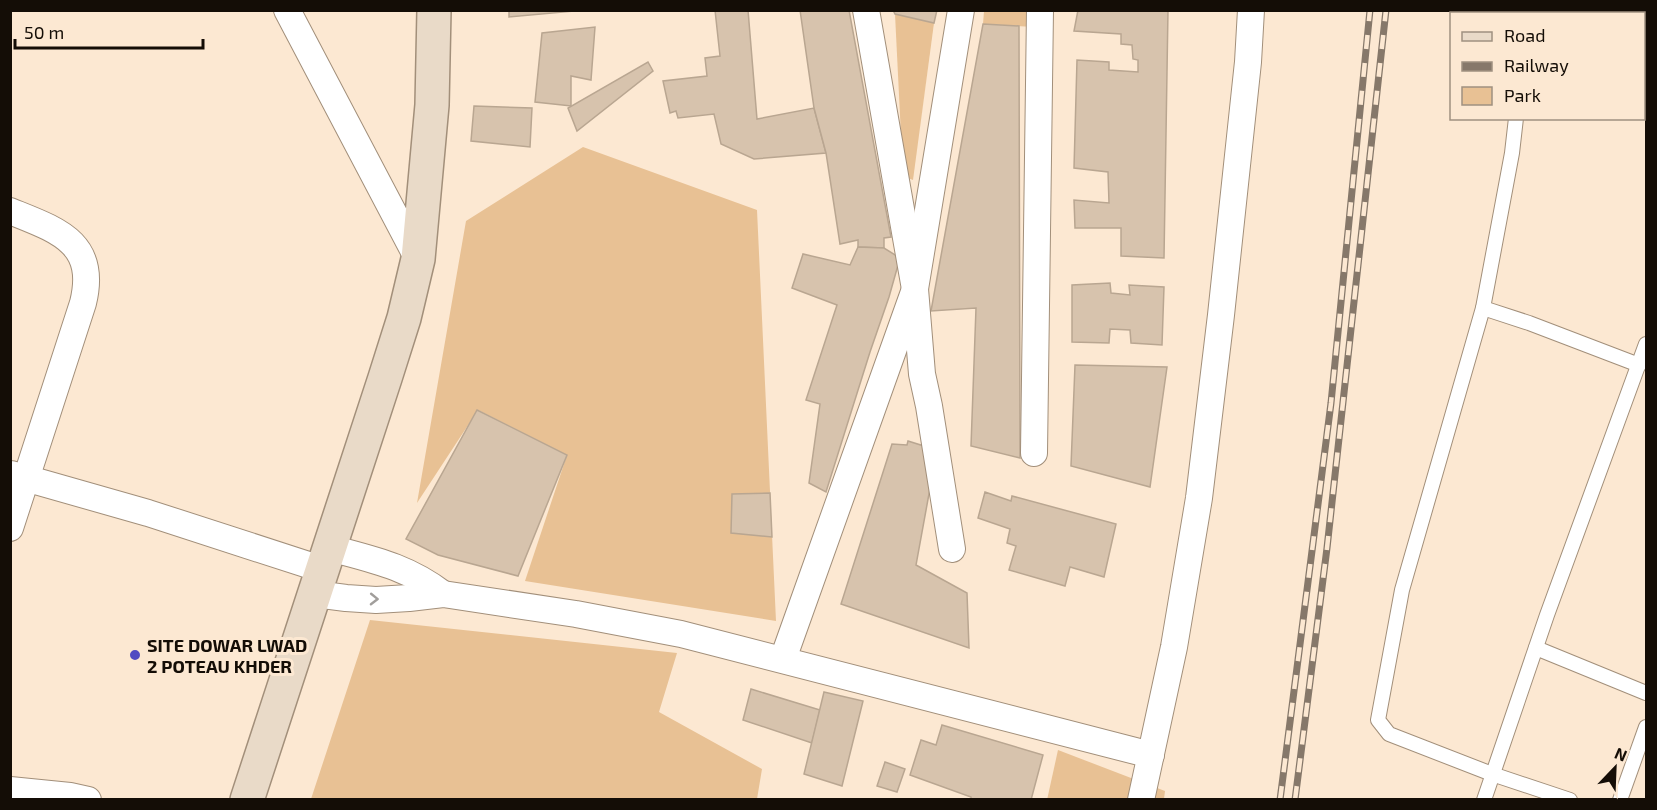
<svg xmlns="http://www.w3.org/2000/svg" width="1657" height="810" viewBox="0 0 1657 810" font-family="'Exo 2',sans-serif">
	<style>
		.green { fill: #e8c194 }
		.building { fill: #d7c3ad; stroke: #b9a691; stroke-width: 1.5 }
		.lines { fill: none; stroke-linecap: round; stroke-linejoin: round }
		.service-casing { stroke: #a28f7a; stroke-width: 16 }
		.minor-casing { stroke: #a28f7a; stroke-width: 28 }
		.secondary-casing { stroke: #a28f7a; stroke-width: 36 }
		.service { stroke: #fff; stroke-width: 14 }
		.minor { stroke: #fff; stroke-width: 26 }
		.secondary { stroke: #e9dac8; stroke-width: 33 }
		.rail-casing { stroke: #86786a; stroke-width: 7 }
		.rail { stroke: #fce8d2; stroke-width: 4.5; stroke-dasharray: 14; stroke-linecap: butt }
		.oneway { stroke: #a19e9b }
		.poi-dot { fill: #514ac1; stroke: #fce8d2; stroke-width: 2 }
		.labels { text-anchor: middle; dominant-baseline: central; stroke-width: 6; stroke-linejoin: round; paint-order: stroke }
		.poi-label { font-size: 18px; font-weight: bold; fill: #140d06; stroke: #fce8d2; text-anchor: start }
	</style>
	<rect width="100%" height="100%" fill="#fce8d2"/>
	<!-- green -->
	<g class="green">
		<path d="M984,11H1032L1034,27L983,24Z"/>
		<path d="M895,14L934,23L913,180L903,176Z"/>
		<path d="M583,147L757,210L776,621L525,581L567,455L478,410L417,503L466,221Z"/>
		<path d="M370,620L677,653L659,712L762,769L757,799H311Z"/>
		<path d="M1058,750L1165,791L1164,799L1047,800Z"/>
	</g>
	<!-- building -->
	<g class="building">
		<path d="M509,10H585L509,17Z"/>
		<path d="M715,10H748L757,119L814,108L826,153L754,159L721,144L714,114L678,118L676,111L670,113L663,81L707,76L705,58L720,56Z"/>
		<path d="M800,10H849L891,237L884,238V248L858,247V240L840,244L826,153L814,108Z"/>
		<path d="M893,10H937L934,23L895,14Z"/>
		<path d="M1078,10H1168L1164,258L1121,256V228H1075L1074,200L1109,203L1108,172L1074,168L1077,60L1109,62V70L1138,72V60L1133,59L1132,45L1121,44V34L1074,31Z"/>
		<path d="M983,24L1019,26L1020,458L971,446L976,308L931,311Z"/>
		<path d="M595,27L591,80L571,76V106L535,102L542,33Z"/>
		<path d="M648,62L653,71L577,131L568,108Z"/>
		<path d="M474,106L532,108L530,147L471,141Z"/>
		<path d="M858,247L884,248L900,258L889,297L870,352L826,492L809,483L820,404L806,400L837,305L792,288L803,254L850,265Z"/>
		<path d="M1110,283L1111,293L1130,295L1129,285L1164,287L1162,345L1131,343L1130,330L1110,329L1109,343L1072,342V285Z"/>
		<path d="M1075,365L1167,367L1150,487L1071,466Z"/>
		<path d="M477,410L567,455L518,576L438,555L406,539Z"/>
		<path d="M908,441L927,447L935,461L916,565L967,593L969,648L841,604L892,444L907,445Z"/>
		<path d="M985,492L1011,501L1012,496L1116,524L1104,577L1070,567L1065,586L1009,570L1016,546L1007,543L1010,529L978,518Z"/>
		<path d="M770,493L772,537L731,533L732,494Z"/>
		<path d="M751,689L820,710L812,743L743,720Z"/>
		<path d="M824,692L863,701L842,786L804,774Z"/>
		<path d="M942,725L1043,755L1031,800H971V797L910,775L921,740L936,745Z"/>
		<path d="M885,762L905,769L897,792L877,786Z"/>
	</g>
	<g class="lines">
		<!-- service casing -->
		<g class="service-casing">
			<g id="service">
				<path d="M1528,14L1529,10"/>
				<path d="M1483,308L1512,153L1516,118"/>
				<path d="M1536,648L1646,693"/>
				<path d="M1484,800L1547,615L1646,344"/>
				<path d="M1570,800L1492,774L1389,734L1378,720L1402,590L1483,308L1529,323L1639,365"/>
				<path d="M1620,800L1646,727"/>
			</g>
		</g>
		<!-- minor casing -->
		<g class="minor-casing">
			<g id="minor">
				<path d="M287,10L418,259"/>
				<path d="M866,10L915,289L922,374L929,406L952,549"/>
				<path d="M10,211C57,230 98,242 83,303L10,528"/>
				<path d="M1034,453L1040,10"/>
				<path d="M11,474L148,513L324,570"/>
				<path d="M330,548C374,560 406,566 443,594"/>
				<path d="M315,594L346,598L376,600L409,598L443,594L576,614L681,634L1151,755"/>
				<path d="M783,659L915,289L961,10"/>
				<path d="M10,790L70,796L88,800"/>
				<path d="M1141,800L1174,647L1199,498L1221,315L1248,62L1251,10"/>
			</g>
		</g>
		<!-- secondary casing -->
		<g class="secondary-casing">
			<path id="secondary" d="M247,800L385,378L404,318L418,259L432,105L434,10"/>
		</g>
		<!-- service -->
		<use href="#service" class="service"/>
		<!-- minor -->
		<use href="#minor" class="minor"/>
		<!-- secondary -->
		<use href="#secondary" class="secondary"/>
		<!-- rail casing -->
		<g class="rail-casing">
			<g id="rail">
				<path d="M1280,800L1331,403L1370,10"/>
				<path d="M1295,800L1327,548L1386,10"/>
			</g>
		</g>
		<!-- rail -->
		<use href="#rail" class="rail"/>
	</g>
	<!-- one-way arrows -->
	<defs><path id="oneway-chevron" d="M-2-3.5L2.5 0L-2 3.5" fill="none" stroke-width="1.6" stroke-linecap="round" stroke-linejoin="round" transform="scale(1.5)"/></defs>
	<use class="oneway" href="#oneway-chevron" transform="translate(374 599) rotate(1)"/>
	<!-- markers -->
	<circle class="poi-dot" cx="135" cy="655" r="6"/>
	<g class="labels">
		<!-- poi labels -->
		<g class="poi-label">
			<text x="147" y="645">SITE DOWAR LWAD<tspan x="147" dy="21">2 POTEAU KHDER</tspan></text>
		</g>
	</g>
	<!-- border -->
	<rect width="1657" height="810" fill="none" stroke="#140d06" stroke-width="24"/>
	<!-- legend -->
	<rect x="1450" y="12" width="195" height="108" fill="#fce8d2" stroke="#9f9080" stroke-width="1.5"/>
	<rect x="1462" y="32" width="30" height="9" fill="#e9dac8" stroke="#9f9080" stroke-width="1.5"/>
	<text x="1504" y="42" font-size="18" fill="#140d06">Road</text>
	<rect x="1462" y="62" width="30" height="9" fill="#86786a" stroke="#9f9080" stroke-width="1.5"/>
	<text x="1504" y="72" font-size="18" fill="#140d06">Railway</text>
	<rect x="1462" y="87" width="30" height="18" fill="#e8c194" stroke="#9f9080" stroke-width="1.5"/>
	<text x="1504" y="102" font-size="18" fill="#140d06">Park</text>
	<!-- north arrow -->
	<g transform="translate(1615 768) rotate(23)" stroke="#fce8d2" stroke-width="4.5" paint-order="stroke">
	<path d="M0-4.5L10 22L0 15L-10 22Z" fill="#140d06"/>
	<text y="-9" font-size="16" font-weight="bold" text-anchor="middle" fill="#140d06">N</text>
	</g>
	<!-- scale -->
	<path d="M15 39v9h188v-9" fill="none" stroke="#140d06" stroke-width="3"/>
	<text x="24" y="39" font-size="18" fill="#140d06" stroke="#fce8d2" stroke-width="4.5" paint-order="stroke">50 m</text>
</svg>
